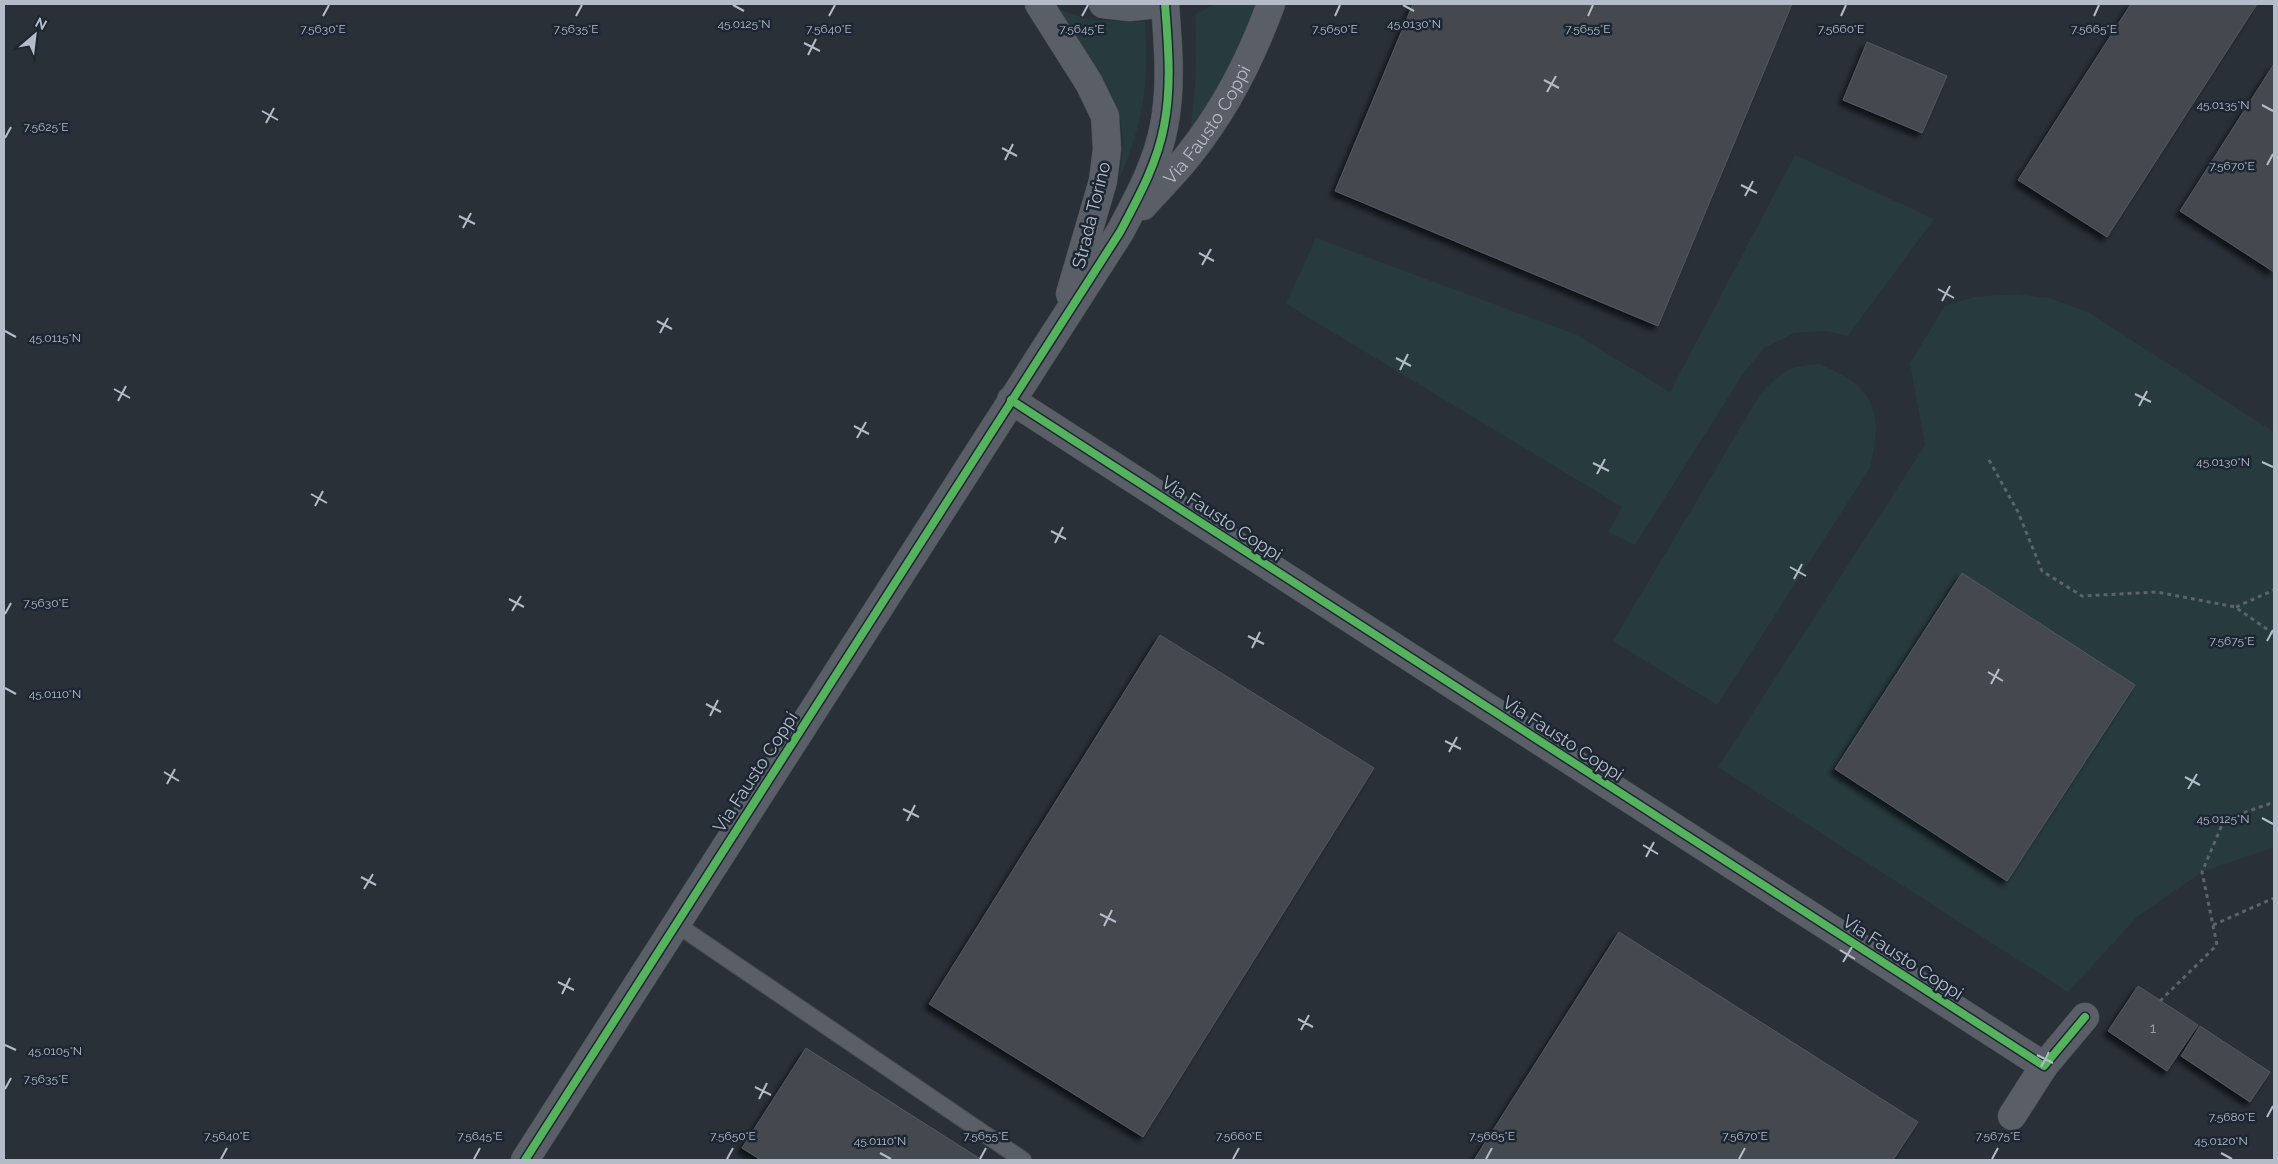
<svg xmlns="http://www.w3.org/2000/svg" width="2278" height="1164" viewBox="0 0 2278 1164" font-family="Raleway,sans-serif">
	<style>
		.green { fill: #273a3e }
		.building { fill: #444950; stroke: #52575f; filter: url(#shadow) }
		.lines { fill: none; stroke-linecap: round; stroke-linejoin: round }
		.lane-casing { stroke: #484c53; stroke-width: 18 }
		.street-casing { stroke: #484c53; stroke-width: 29 }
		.path { stroke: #5d636a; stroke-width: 3; stroke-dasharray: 4 4; stroke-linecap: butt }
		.lane { stroke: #5a5e66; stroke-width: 16 }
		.street { stroke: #5a5e66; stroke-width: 28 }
		.cycleway-casing { stroke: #1d2633; stroke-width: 11 }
		.cycleway { stroke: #56b35d; stroke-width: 8 }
		.ticks { fill: none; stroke: #b4bcc9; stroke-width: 2 }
		.labels { text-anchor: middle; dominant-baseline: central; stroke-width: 5; stroke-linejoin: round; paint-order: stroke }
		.number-label { font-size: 15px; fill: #989fab }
		.street-label { font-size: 18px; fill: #b4bcc9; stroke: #1d2633 }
		.ticks-label { font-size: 12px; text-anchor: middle; fill: #b4bcc9; stroke: #1d2633; stroke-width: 5; stroke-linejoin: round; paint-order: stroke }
	</style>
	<defs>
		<filter id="shadow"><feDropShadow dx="-4.5" dy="4.5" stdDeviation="2.5" flood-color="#0009"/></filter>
	</defs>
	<rect width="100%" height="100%" fill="#2a3038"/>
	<!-- green -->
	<g class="green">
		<path d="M1216,4H1260L1251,27L1188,142C1195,100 1198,57 1195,14Z"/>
		<path d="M1058,9L1089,20L1145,22C1149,81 1144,124 1119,179C1121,167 1123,154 1123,141C1122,90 1081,50 1058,9Z"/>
		<path d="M1795,155L1934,219L1848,336L1826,331L1794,333L1764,348L1743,374L1635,545L1608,532L1622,507L1286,304L1316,238L1577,335L1670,392Z"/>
		<path d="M2017,294L2049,298L2088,312L2274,432V847L2202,872L2138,916L2068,992L1718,767L1925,445L1910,363L1945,306L1974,297Z"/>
		<path d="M1819,364C1874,385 1884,412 1870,468L1717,705L1613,641L1761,393C1782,371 1789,366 1819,364Z"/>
	</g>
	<!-- building -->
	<g class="building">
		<path d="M1413,4H1792L1658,326L1335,191Z"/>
		<path d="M2131,4H2257L2107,237L2018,180Z"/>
		<path d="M1867,42L1947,76L1922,133L1843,100Z"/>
		<path d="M2274,64V272L2180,211Z"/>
		<path d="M1962,573L2135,685L2007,881L1835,769Z"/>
		<path d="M1160,635L1374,768L1143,1137L929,1004Z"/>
		<path d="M1619,932L1918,1122L1893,1160H1474Z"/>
		<path d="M2138,986L2198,1025L2167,1071L2108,1031Z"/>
		<path d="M2200,1026L2270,1072L2250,1102L2181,1056Z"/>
		<path d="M806,1048L982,1160H761L742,1148Z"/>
	</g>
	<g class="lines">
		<!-- lane casing -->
		<g class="lane-casing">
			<path id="lane" d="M676,924L1023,1160"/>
		</g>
		<!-- street casing -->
		<g class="street-casing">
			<g id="street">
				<path d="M1039,4L1089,83L1105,116L1107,149L1103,181L1070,294"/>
				<path d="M1103,4L1129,7L1159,4"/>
				<path id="s1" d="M1143,206C1159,188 1177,171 1191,152C1226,108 1252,56 1271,4"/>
				<path d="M1011,400L2044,1066L2085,1017"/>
				<path d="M2012,1116L2044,1066"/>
				<path d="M525,1160L1120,232C1138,198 1157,164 1164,126C1172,86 1168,44 1165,4"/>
			</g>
		</g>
		<!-- path -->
		<g class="path">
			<path d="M1989,460L2018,512L2042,571L2082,596L2157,592L2235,607L2274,634"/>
			<path d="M2236,607L2274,590"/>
			<path d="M2213,925L2274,898"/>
			<path d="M2160,1001L2217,945L2202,872L2224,820L2274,802"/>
		</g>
		<!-- lane -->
		<use href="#lane" class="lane"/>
		<!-- street -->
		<use href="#street" class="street"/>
		<!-- cycleway casing -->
		<g class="cycleway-casing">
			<g id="cycleway">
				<path d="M1011,400L2044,1066L2085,1017"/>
				<path d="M525,1160L1120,232C1138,198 1157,164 1164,126C1172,86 1168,44 1165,4"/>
			</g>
		</g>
		<!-- cycleway -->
		<use href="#cycleway" class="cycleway"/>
	</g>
	<!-- ticks -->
	<path class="ticks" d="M733,5L744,11M1403,5L1414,11M323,16L329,5M576,16L582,5M829,16L835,5M1082,16L1088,5M1335,16L1340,5M1588,16L1593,5M1841,16L1846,5M2094,16L2099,5M804,43L820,51M808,55L816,39M1544,80L1559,88M1547,92L1556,76M2262,105L2273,111M262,111L278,120M266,123L274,108M5,138L11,127M1002,148L1017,156M1005,160L1013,144M2267,165L2273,154M1741,185L1757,193M1745,196L1753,181M459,216L475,224M463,228L471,213M1199,253L1214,261M1202,265L1211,249M1938,289L1954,298M1942,301L1950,286M657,321L672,329M5,331L16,337M660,333L668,318M1396,358L1411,366M1400,370L1408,354M114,389L130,398M2135,394L2151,402M118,401L126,386M2139,406L2147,391M854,426L869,434M857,438L866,422M2262,462L2273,467M1593,463L1609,471M1597,474L1605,459M311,494L327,503M315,506L323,491M1051,531L1066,539M1055,543L1063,527M1790,567L1806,576M1794,579L1802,564M509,599L524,607M512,611L521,596M5,614L11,603M1248,636L1264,644M2267,641L2273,630M1252,648L1260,632M1988,672L2003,681M1991,684L1999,669M5,688L16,694M706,704L721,712M710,716L718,700M1445,741L1461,749M1449,752L1457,737M164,772L179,781M2185,777L2200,785M167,784L175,769M2188,789L2197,774M903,809L919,817M2262,818L2273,824M907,821L915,805M1643,845L1658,854M1646,857L1654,842M361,877L376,885M364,889L373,874M1100,914L1116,922M1104,926L1112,910M1840,950L1855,959M1843,962L1852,947M558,982L574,990M562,994L570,978M1298,1019L1313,1027M1301,1030L1309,1015M5,1045L16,1050M2037,1055L2053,1063M2041,1067L2049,1052M755,1087L771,1095M5,1089L11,1078M759,1099L767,1083M2267,1117L2273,1106M880,1153L891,1159M2221,1153L2232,1159M221,1159L227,1148M474,1159L480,1148M727,1159L733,1148M980,1159L986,1148M1233,1159L1239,1148M1486,1159L1492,1148M1739,1159L1745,1148M1992,1159L1998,1148"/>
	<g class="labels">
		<!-- number labels -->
		<g class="number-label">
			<text x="2153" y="1028">1</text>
		</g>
		<!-- street labels -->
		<g class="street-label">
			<text stroke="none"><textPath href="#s1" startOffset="104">Via Fausto Coppi</textPath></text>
			<text transform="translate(1091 215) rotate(-76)">Strada Torino</text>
			<text transform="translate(1222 518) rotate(33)">Via Fausto Coppi</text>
			<text transform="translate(1563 738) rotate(33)">Via Fausto Coppi</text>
			<text transform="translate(755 772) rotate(-57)">Via Fausto Coppi</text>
			<text transform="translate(1903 957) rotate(33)">Via Fausto Coppi</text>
		</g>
	</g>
	<g class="ticks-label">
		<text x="744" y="28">45.0125°N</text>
		<text x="1414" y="28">45.0130°N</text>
		<text x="323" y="33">7.5630°E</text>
		<text x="576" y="33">7.5635°E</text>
		<text x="829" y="33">7.5640°E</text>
		<text x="1082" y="33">7.5645°E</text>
		<text x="1335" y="33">7.5650°E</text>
		<text x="1841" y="33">7.5660°E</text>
		<text x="1588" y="33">7.5655°E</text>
		<text x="2094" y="33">7.5665°E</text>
		<text x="2223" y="109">45.0135°N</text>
		<text x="46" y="131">7.5625°E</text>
		<text x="2232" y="170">7.5670°E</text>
		<text x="55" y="342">45.0115°N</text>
		<text x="2223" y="466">45.0130°N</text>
		<text x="46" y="607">7.5630°E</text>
		<text x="2232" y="645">7.5675°E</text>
		<text x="55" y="698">45.0110°N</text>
		<text x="2223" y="823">45.0125°N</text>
		<text x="55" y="1055">45.0105°N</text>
		<text x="46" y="1083">7.5635°E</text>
		<text x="2232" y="1121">7.5680°E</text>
		<text x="227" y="1140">7.5640°E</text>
		<text x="480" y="1140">7.5645°E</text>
		<text x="733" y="1140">7.5650°E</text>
		<text x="986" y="1140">7.5655°E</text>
		<text x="1239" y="1140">7.5660°E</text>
		<text x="1492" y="1140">7.5665°E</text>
		<text x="1745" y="1140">7.5670°E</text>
		<text x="1998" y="1140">7.5675°E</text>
		<text x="880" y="1145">45.0110°N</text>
		<text x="2221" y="1145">45.0120°N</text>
	</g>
	<!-- border -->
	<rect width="2278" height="1164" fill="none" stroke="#b4bcc9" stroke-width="10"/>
	<!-- north arrow -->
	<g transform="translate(35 35) rotate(28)" stroke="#1d2633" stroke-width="4" paint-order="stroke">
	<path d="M0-4L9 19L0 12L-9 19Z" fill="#b4bcc9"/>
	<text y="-8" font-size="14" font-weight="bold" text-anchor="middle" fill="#b4bcc9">N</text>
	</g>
</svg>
